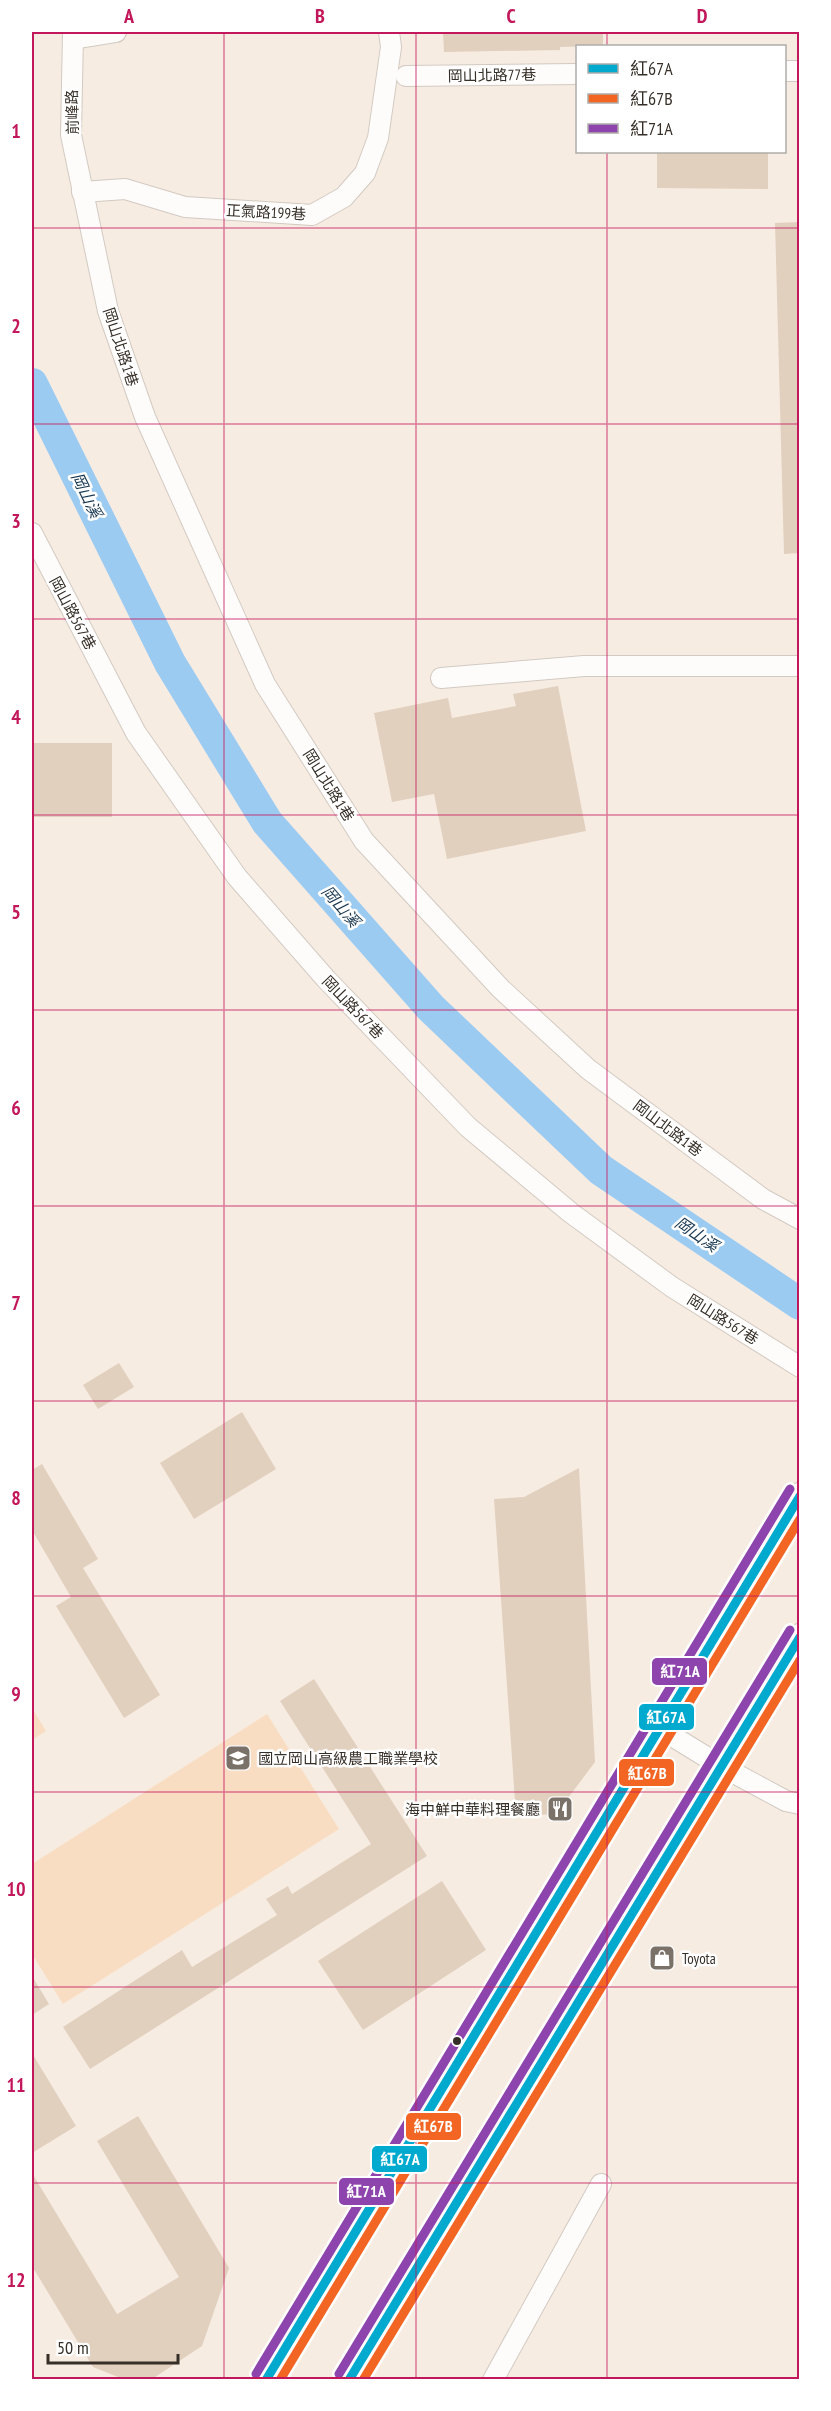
<svg xmlns="http://www.w3.org/2000/svg" width="831" height="2411" viewBox="0 0 831 2411" font-family="'PT Sans Narrow','Noto Sans TC',sans-serif">
	<style>
		.green { fill: #f9ddc2 }
		.lines { fill: none; stroke-linecap: round; stroke-linejoin: round }
		.river { stroke: #9ccbf2; stroke-width: 32 }
		.building { fill: #e2d0bf }
		.minor-casing { stroke: #d2cac2; stroke-width: 22 }
		.major-casing { stroke: #d2cac2; stroke-width: 27 }
		.minor { stroke: #fefcfb; stroke-width: 20 }
		.major { stroke: #fefcfb; stroke-width: 24 }
		.bus-1-casing { stroke: #fff; stroke-width: 14 }
		.bus-2-casing { stroke: #fff; stroke-width: 14 }
		.bus-3-casing { stroke: #fff; stroke-width: 14 }
		.bus-1 { stroke: #00a9ce; stroke-width: 9 }
		.bus-2 { stroke: #f26522; stroke-width: 9 }
		.bus-3 { stroke: #8e44ad; stroke-width: 9 }
		.grid { fill: none; stroke: #c2185b; stroke-width: 1.5; stroke-opacity: 0.55 }
		.bus-dot { fill: #362f28; stroke: #fff; stroke-width: 2 }
		.labels { text-anchor: middle; dominant-baseline: central; stroke-width: 5; stroke-linejoin: round; paint-order: stroke }
		.street-label { font-size: 15px; fill: #362f28; stroke: #fff }
		.poi-label { font-size: 15px; fill: #362f28; stroke: #fff; text-anchor: start }
		.water-label { font-size: 16px; font-style: italic; fill: #18374f; stroke: #fff }
		.line-badge { stroke: #fff; stroke-width: 2 }
		.badge-label { font-size: 16px; text-anchor: middle; font-weight: bold; fill: #fff }
		.neatline { fill: none; stroke: #c2185b; stroke-width: 2 }
		.grid-label { font-size: 20px; text-anchor: middle; font-weight: bold; fill: #c2185b }
	</style>
	<rect width="100%" height="100%" fill="#f7ece2"/>
	<!-- green -->
	<g class="green">
		<path d="M32,1708L46,1731L32,1740Z"/>
		<path d="M267,1714L339,1829L63,2004L32,1954V1864Z"/>
	</g>
	<g class="lines">
		<!-- river -->
		<path class="river" d="M32,384L170,663L267,822L431,1008L601,1170L800,1304"/>
	</g>
	<!-- building -->
	<g class="building">
		<path d="M443,32H603V46L560,47V50L444,52Z"/>
		<path d="M657,152H768V189L657,188Z"/>
		<path d="M800,222V553L784,554L775,223Z"/>
		<path d="M558,686L586,831L447,859L434,794L392,802L374,713L448,698L452,718L516,706L513,694Z"/>
		<rect x="32" y="743" width="80" height="74"/>
		<path d="M119,1363L134,1387L98,1409L83,1385Z"/>
		<path d="M242,1412L276,1469L194,1519L160,1463Z"/>
		<path d="M42,1464L98,1559L83,1568L160,1695L124,1718L56,1606L71,1597L32,1530V1470Z"/>
		<path d="M579,1468L595,1762L556,1814L535,1815L515,1801L494,1499L524,1497Z"/>
		<path d="M314,1679L427,1856L90,2069L63,2027L182,1950L192,1967L277,1915L266,1899L288,1886L292,1894L371,1844L280,1701Z"/>
		<path d="M442,1881L486,1950L363,2030L318,1961Z"/>
		<path d="M32,1976L49,2004L32,2015Z"/>
		<path d="M32,2053L76,2126L32,2153Z"/>
		<path d="M138,2116L229,2268L202,2346L152,2379H123L93,2367L32,2266V2173L117,2314L179,2277L97,2141Z"/>
	</g>
	<g class="lines">
		<!-- minor casing -->
		<g class="minor-casing">
			<g id="minor">
				<path d="M73,32L71,135L108,311L145,417L265,684L364,841L501,989L588,1069L763,1199L800,1219"/>
				<path d="M73,39L116,32"/>
				<path d="M784,71H800"/>
				<path d="M406,76L578,74"/>
				<path d="M82,192L125,189L185,207L312,215L344,197L365,173L378,138L391,47L389,32"/>
				<path d="M32,533L136,733L237,877L326,979L468,1127L571,1213L672,1287L800,1367"/>
				<path d="M441,678L584,666H800"/>
				<path d="M659,1728L721,1766L786,1801L800,1804"/>
				<path d="M493,2380L601,2184"/>
			</g>
		</g>
		<!-- major casing -->
		<g class="major-casing">
			<g id="major">
				<path d="M266,2380L800,1495"/>
				<path d="M349,2380L800,1636"/>
			</g>
		</g>
		<!-- minor -->
		<use href="#minor" class="minor"/>
		<!-- major -->
		<use href="#major" class="major"/>
		<!-- bus-1 casing -->
		<g class="bus-1-casing">
			<g id="bus-1">
				<path d="M266,2380L800,1496"/>
				<path d="M349,2380L800,1637"/>
			</g>
		</g>
		<!-- bus-2 casing -->
		<g class="bus-2-casing">
			<g id="bus-2">
				<path d="M280,2380L800,1519"/>
				<path d="M363,2380L800,1660"/>
			</g>
		</g>
		<!-- bus-3 casing -->
		<g class="bus-3-casing">
			<g id="bus-3">
				<path d="M256,2374L790,1489"/>
				<path d="M339,2374L790,1630"/>
			</g>
		</g>
		<!-- bus-1 -->
		<use href="#bus-1" class="bus-1"/>
		<!-- bus-2 -->
		<use href="#bus-2" class="bus-2"/>
		<!-- bus-3 -->
		<use href="#bus-3" class="bus-3"/>
	</g>
	<!-- grid -->
	<path class="grid" d="M224,32V2380M416,32V2380M607,32V46M607,152V2380M32,228H800M32,424H800M32,619H800M32,815H800M32,1010H800M32,1206H800M32,1401H800M32,1596H800M32,1792H800M32,1987H800M32,2183H800"/>
	<!-- icons -->
	<defs>
		<g id="school-square" transform="scale(1.35)"><rect x="-9" y="-9" width="18" height="18" rx="4" fill="#7a7169" stroke="#fff"/><path d="M0-5L7-2L0 1L-7-2ZM-4 1L0 2.5L4 1V4Q0 6-4 4Z" fill="#fff"/></g>
		<g id="restaurant-square" transform="scale(1.35)"><rect x="-9" y="-9" width="18" height="18" rx="4" fill="#7a7169" stroke="#fff"/><path d="M-5-6h1v4h1v-4h1v4h1v-4h1v5L-1.5 .5V6h-2V.5L-5-1ZM5-6V6H3V1.5H1.5Q1.5-4 5-6Z" fill="#fff"/></g>
		<g id="shop-square" transform="scale(1.35)"><rect x="-9" y="-9" width="18" height="18" rx="4" fill="#7a7169" stroke="#fff"/><path d="M-5-2.5h2.3a2.7 3.5 0 0 1 5.4 0H5L5.5 6h-11ZM-1.5-2.5h3a1.5 2.3 0 0 0-3 0Z" fill="#fff"/></g>
	</defs>
	<g fill-rule="evenodd">
		<use href="#school-square" x="238" y="1758"/>
		<use href="#restaurant-square" x="560" y="1809"/>
		<use href="#shop-square" x="662" y="1958"/>
	</g>
	<!-- markers -->
	<circle class="bus-dot" cx="457" cy="2041" r="5"/>
	<g class="labels">
		<!-- street labels -->
		<g class="street-label">
			<text transform="translate(492 75) rotate(-1)">岡山北路77巷</text>
			<text transform="translate(72 112) rotate(-91)">前峰路</text>
			<text transform="translate(266 212) rotate(3)">正氣路199巷</text>
			<text transform="translate(121 347) rotate(72)">岡山北路1巷</text>
			<text transform="translate(73 613) rotate(62)">岡山路567巷</text>
			<text transform="translate(329 785) rotate(58)">岡山北路1巷</text>
			<text transform="translate(353 1007) rotate(46)">岡山路567巷</text>
			<text transform="translate(668 1128) rotate(37)">岡山北路1巷</text>
			<text transform="translate(723 1319) rotate(32)">岡山路567巷</text>
		</g>
		<!-- poi labels -->
		<g class="poi-label">
			<text x="258" y="1758">國立岡山高級農工職業學校</text>
			<text x="540" y="1809" text-anchor="end">海中鮮中華料理餐廳</text>
			<text x="682" y="1958">Toyota</text>
		</g>
		<!-- water labels -->
		<g class="water-label">
			<text transform="translate(87 495) rotate(64)">岡山溪</text>
			<text transform="translate(341 906) rotate(49)">岡山溪</text>
			<text transform="translate(697 1234) rotate(34)">岡山溪</text>
		</g>
	</g>
	<g class="line-badge">
		<rect x="651" y="1657" width="57" height="29" rx="6" fill="#8e44ad"/>
		<rect x="638" y="1703" width="57" height="28" rx="6" fill="#00a9ce"/>
		<rect x="618" y="1758" width="57" height="29" rx="6" fill="#f26522"/>
		<rect x="405" y="2112" width="57" height="29" rx="6" fill="#f26522"/>
		<rect x="371" y="2145" width="57" height="28" rx="6" fill="#00a9ce"/>
		<rect x="338" y="2177" width="57" height="29" rx="6" fill="#8e44ad"/>
	</g>
	<g class="badge-label">
		<text x="680" y="1677">紅71A</text>
		<text x="666" y="1723">紅67A</text>
		<text x="647" y="1779">紅67B</text>
		<text x="433" y="2132">紅67B</text>
		<text x="400" y="2165">紅67A</text>
		<text x="366" y="2197">紅71A</text>
	</g>
	<!-- border -->
	<rect width="831" height="2411" fill="none" stroke="#ffffff" stroke-width="66"/>
	<!-- legend -->
	<rect x="576" y="45" width="210" height="108" fill="#ffffff" stroke="#afaca9" stroke-width="1.5"/>
	<rect x="588" y="64" width="30" height="9" fill="#00a9ce" stroke="#afaca9" stroke-width="1.5"/>
	<text x="630" y="75" font-size="18" fill="#362f28">紅67A</text>
	<rect x="588" y="94" width="30" height="9" fill="#f26522" stroke="#afaca9" stroke-width="1.5"/>
	<text x="630" y="105" font-size="18" fill="#362f28">紅67B</text>
	<rect x="588" y="124" width="30" height="9" fill="#8e44ad" stroke="#afaca9" stroke-width="1.5"/>
	<text x="630" y="135" font-size="18" fill="#362f28">紅71A</text>
	<!-- scale -->
	<path d="M48 2354v9h130v-9" fill="none" stroke="#362f28" stroke-width="3"/>
	<text x="57" y="2354" font-size="18" fill="#362f28" stroke="#ffffff" stroke-width="4.5" paint-order="stroke">50 m</text>
	<rect x="33" y="33" width="765" height="2345" class="neatline"/>
	<g class="grid-label">
		<text x="129" y="23">A</text>
		<text x="320" y="23">B</text>
		<text x="511" y="23">C</text>
		<text x="702" y="23">D</text>
		<text x="16" y="138">1</text>
		<text x="16" y="333">2</text>
		<text x="16" y="528">3</text>
		<text x="16" y="724">4</text>
		<text x="16" y="919">5</text>
		<text x="16" y="1115">6</text>
		<text x="16" y="1310">7</text>
		<text x="16" y="1505">8</text>
		<text x="16" y="1701">9</text>
		<text x="16" y="1896">10</text>
		<text x="16" y="2092">11</text>
		<text x="16" y="2287">12</text>
	</g>
</svg>
